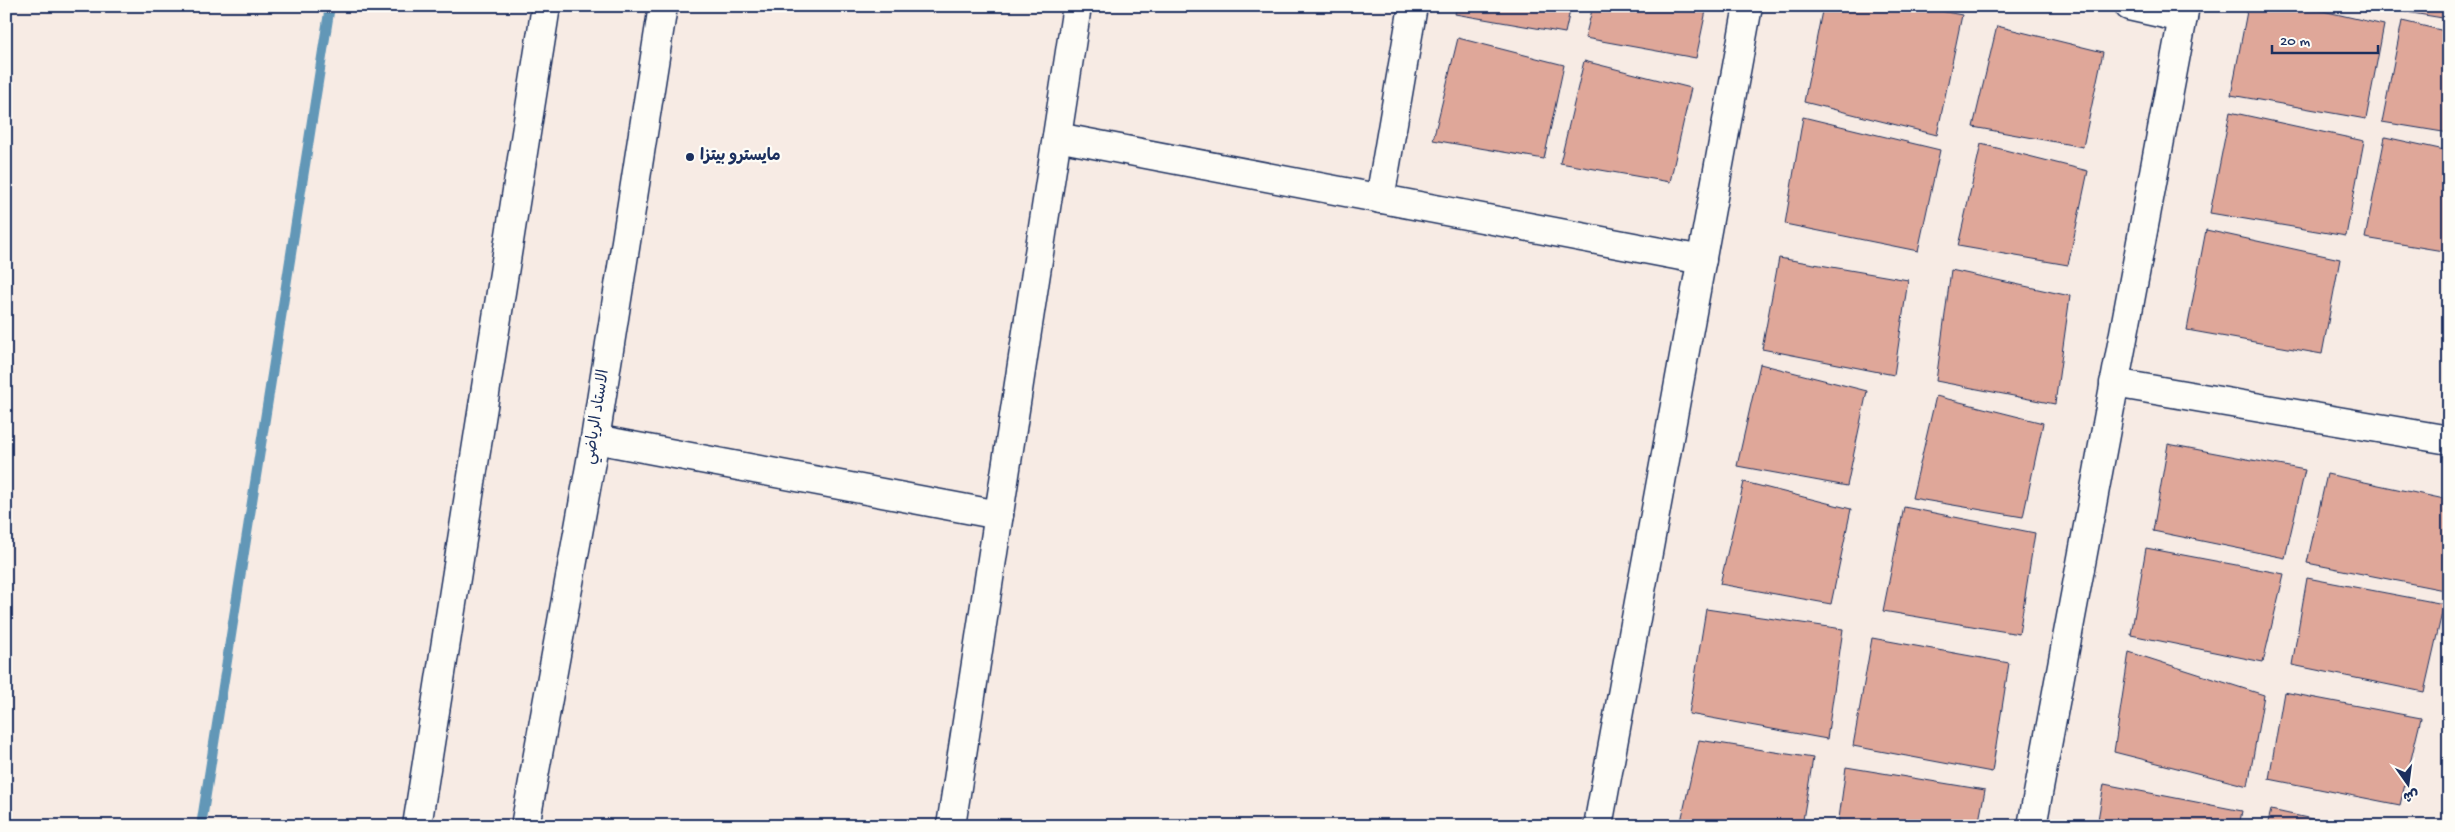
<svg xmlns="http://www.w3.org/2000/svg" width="2455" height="832" viewBox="0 0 2455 832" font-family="'Gochi Hand','Playpen Sans Arabic',sans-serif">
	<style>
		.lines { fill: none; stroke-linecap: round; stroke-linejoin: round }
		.stream { stroke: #6297b7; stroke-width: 10 }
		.building { fill: #dfa799; stroke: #1b2f5e }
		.street-casing { stroke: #1b2f5e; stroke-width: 31 }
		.secondary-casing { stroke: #1b2f5e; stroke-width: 31 }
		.street { stroke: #fdfcf7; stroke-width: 28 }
		.secondary { stroke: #fdfcf7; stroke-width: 28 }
		.poi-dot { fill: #1b2f5e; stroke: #fdfcf7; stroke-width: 2 }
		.labels { text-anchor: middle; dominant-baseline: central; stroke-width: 4.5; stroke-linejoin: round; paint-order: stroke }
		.poi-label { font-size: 16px; font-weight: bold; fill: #1b2f5e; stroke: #fdfcf7; text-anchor: start }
		.street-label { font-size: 16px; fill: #1b2f5e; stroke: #fdfcf7 }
	</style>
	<rect width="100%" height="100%" fill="#f7ebe4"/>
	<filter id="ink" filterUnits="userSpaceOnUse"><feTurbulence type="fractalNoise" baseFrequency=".02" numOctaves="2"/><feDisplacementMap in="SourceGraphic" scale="10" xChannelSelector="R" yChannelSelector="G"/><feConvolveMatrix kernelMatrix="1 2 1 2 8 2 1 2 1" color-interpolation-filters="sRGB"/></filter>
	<g filter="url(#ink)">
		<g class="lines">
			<!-- stream -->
			<path class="stream" d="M201,826L330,6"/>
		</g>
		<!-- building -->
		<g class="building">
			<path d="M1457,6H1571L1565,33L1455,14Z"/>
			<path d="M1593,6H1707L1696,58L1585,38Z"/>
			<path d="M1823,6H1913L1962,15L1937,135L1804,102Z"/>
			<path d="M2248,6H2301L2384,25L2366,119L2231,95Z"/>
			<path d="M2407,6H2449V19L2406,12Z"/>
			<path d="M2402,21L2449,32V133L2382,122Z"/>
			<path d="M1997,26L2103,52L2083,147L1973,127Z"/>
			<path d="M1458,38L1564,65L1544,159L1433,140Z"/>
			<path d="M1584,61L1691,88L1670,182L1560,163Z"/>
			<path d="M2230,112L2364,141L2346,236L2210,213Z"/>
			<path d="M1803,117L1940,150L1918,251L1785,224Z"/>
			<path d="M2385,137L2449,151V252L2365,238Z"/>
			<path d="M1981,144L2088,171L2068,265L1958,246Z"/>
			<path d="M2206,230L2340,259L2322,354L2187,330Z"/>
			<path d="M1779,258L1908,280L1894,375L1762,349Z"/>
			<path d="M1951,270L2070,296L2055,404L1936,381Z"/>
			<path d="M1760,364L1867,391L1847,486L1737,466Z"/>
			<path d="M1936,396L2043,423L2023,517L1912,498Z"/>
			<path d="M2168,444L2305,470L2285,558L2153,531Z"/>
			<path d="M2327,474L2449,500V591L2307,563Z"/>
			<path d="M1744,482L1851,509L1831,604L1720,584Z"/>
			<path d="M1904,507L2035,533L2019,634L1883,611Z"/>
			<path d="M2146,548L2284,574L2263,662L2131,635Z"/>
			<path d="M2307,578L2444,604L2424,692L2292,665Z"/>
			<path d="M1706,609L1843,629L1827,739L1689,714Z"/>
			<path d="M1872,638L2009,663L1992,772L1853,746Z"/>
			<path d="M2129,652L2264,695L2248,786L2114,752Z"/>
			<path d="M2284,692L2421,718L2400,805L2269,779Z"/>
			<path d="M1699,740L1813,758L1802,826H1680Z"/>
			<path d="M1846,767L1985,790L1978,826H1838Z"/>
			<path d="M2104,784L2242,811L2239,826H2097Z"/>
			<path d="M2271,810L2344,826H2267Z"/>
		</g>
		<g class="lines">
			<!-- street casing -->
			<g class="street-casing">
				<g id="street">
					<path d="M2129,6L2183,18"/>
					<path d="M1057,137L1702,260"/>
					<path d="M1380,199L1413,6"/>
					<path d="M2114,383L2449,440"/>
					<path d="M595,439L999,515"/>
					<path d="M951,826L1077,6"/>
					<path d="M1598,826L1748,6"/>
					<path d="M2032,826L2185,6"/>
				</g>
			</g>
			<!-- secondary casing -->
			<g class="secondary-casing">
				<g id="secondary">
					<path d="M417,826L546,6"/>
					<path d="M525,826L595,439L663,6"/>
				</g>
			</g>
			<!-- street -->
			<use href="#street" class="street"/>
			<!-- secondary -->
			<use href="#secondary" class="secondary"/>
		</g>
	</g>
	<!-- markers -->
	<circle class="poi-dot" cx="690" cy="157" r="5"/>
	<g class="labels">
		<!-- poi labels -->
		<g class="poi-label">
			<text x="700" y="157">مايسترو بيتزا</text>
		</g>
		<!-- street labels -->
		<g class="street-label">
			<text transform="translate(598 417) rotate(-81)">الاستاد الرياضي</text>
		</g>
	</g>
	<!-- margin -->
	<rect width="2455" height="832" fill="none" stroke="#fdfcf7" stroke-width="25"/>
	<rect x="12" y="12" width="2430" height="807" fill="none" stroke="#1b2f5e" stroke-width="2" filter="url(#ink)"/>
	<!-- north arrow -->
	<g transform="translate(2408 784) rotate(166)" stroke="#fdfcf7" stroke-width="4" paint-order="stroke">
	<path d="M0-4L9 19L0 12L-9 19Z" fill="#1b2f5e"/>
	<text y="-8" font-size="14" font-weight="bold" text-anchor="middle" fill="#1b2f5e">ش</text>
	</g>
	<!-- scale -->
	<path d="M2272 45v8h106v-8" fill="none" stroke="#1b2f5e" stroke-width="2.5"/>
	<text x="2280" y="45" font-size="15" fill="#1b2f5e" stroke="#fdfcf7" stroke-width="4" paint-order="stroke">20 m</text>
</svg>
